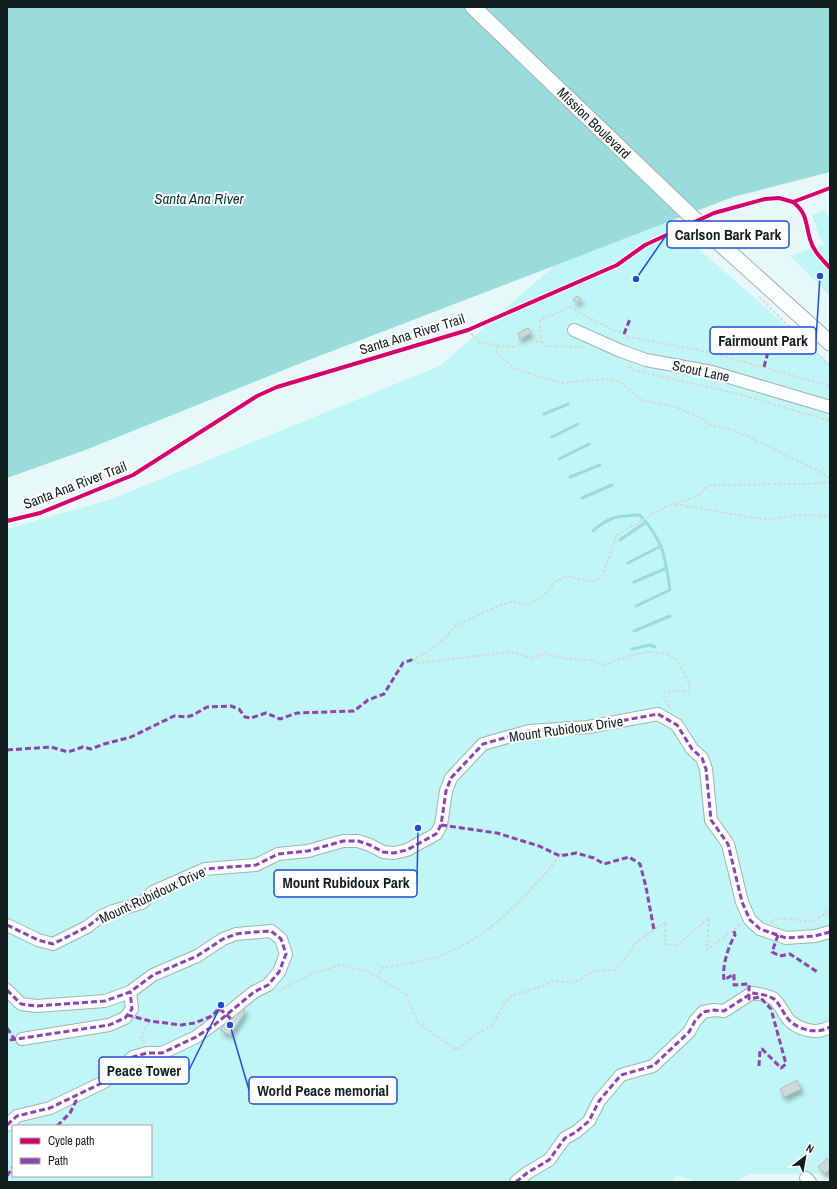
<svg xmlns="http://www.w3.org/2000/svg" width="837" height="1189" viewBox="0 0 837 1189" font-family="'Archivo Narrow',sans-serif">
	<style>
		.green { fill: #c0f6f5; fill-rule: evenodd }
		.water { fill: #99dcdb }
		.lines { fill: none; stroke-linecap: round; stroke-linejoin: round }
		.stream { stroke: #99dcdb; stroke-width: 3 }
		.building { fill: #cbdbda; stroke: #adbdbc; filter: url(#shadow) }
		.minor-casing { stroke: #a2b1b1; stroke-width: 14 }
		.major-casing { stroke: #a2b1b1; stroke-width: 17 }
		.path { stroke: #d4d9d9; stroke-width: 2; stroke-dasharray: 3 2; stroke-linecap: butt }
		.minor { stroke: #fbfefe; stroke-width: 12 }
		.major { stroke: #fbfefe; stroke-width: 15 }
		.quiet { stroke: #8e44ad; stroke-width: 3; stroke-dasharray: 6 3; stroke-linecap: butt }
		.cycleway-casing { stroke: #fff; stroke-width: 6 }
		.cycleway { stroke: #d6006c; stroke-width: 4 }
		.labels { text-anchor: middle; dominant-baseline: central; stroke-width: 4; stroke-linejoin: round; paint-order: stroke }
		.street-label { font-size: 14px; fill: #101e1e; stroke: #fff }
		.water-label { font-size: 15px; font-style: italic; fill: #0c3737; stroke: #fff }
		.leader { fill: none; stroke: #1d4ed8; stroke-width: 1.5 }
		.callout-dot { fill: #1d4ed8; stroke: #fff; stroke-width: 1.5 }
		.callout { fill: #fff; stroke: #1d4ed8; stroke-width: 1.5 }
		.callout-label { font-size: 15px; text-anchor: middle; font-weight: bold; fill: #101e1e }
	</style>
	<defs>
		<filter id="shadow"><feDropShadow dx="2.5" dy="4.5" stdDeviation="2" flood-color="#0004"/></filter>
	</defs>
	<rect width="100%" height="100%" fill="#e6f8f7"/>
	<!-- green -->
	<g class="green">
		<path d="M636,194L830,364V1163L818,1174H750L733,1182H699L677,1176L669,1182H7V529L112,499L440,366ZM13,1126H151V1176H13Z"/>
		<path d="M823,210L830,218V296L790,256L825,244L820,239L812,215Z"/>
	</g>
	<!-- water -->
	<path class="water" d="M10,7H830V172L733,197L306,361L88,449L7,478V8Z"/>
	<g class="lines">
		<!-- stream -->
		<g class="stream">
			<path d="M544,414L568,404"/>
			<path d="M552,437L578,424"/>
			<path d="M559,459L589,444"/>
			<path d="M570,477L600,465"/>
			<path d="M582,498L612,485"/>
			<path d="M593,531C609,516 619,516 640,515C664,542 665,556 670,590L636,606"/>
			<path d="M620,540L646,522"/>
			<path d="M628,563L661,546"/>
			<path d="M634,582L667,568"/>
			<path d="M634,631L670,616"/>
			<path d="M632,649L650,645L655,647"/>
		</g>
	</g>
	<!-- building -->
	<g class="building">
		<path d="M577,296L581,299L578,303L573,300Z"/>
		<path d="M528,328L531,333L520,339L518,333Z"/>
		<path d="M244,1007V1014L230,1035L220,1030L228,1020L219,1012L223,1009L230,1016Z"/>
		<path d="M797,1080L801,1089L784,1097L780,1089Z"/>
		<path d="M827,1158L830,1162V1169L825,1174L818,1167Z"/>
	</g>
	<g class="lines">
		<!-- minor casing -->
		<g class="minor-casing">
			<g id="minor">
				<path d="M574,330L621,351L646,360L712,372L830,407"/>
				<path d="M7,925L38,940L53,944L87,927L100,917L113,911L142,903L153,892L205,869L256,865L278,854L308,851L343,841H358L370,845L383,852L394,853L407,850L436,834L441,825L446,791L451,778L483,744L529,731L588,727L658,714L677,725L692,749L702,758L706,769L711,820L728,844L742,902L750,920L760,929L786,938L815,936L830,932"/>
				<path d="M7,990L21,1004L36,1006L105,1001L130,992L153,975L197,956L223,939L236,934L271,931L281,939L286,954L279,972L268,985L254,992L228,1013"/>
				<path d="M22,1039L109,1025L125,1018L132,1009L130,992"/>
				<path d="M7,1125L17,1116L50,1108L104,1082L133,1057L147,1053H162L196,1037L223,1017"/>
				<path d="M806,1178L810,1182"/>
				<path d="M516,1182L527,1173L549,1160L565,1138L576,1132L589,1121L599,1101L621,1075L653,1066L689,1032L695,1021L703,1012L714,1010L724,1011L752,993C759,994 768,995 774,999C781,1005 784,1016 791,1022C802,1031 818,1034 830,1027"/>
			</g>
		</g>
		<!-- major casing -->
		<g class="major-casing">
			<path id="major" d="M473,7L716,240L830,343"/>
		</g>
		<!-- path -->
		<g class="path">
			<path d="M759,297L830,366"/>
			<path d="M468,330L480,343L513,347L532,341L544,343L546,346L583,347"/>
			<path d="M541,343L540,320L570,307L595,321L630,337L709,352L830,386"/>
			<path d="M497,346L496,352L513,368L561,383L604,379L619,381L641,400L673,406L701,418L708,424L734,430L819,471L830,478V483"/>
			<path d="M629,366L633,370L739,394L830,421"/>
			<path d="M675,504L755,518L769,519L799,515L830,516"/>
			<path d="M669,707L663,695L666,691H689V683L677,660L665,653L648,652L629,656L604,665L591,660L568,659L546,654L530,658L512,652L417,663L414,659L426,653L444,639L454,627L498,606L513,601L526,605L541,598L555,582L567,576L592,582L602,576L617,535L665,507L698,496L709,485L807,484L829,482"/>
			<path d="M771,923L773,920L783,918L813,922L830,910"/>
			<path d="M379,978L381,968C397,965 414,963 430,959C485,944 525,897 560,856L563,851"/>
			<path d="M278,991L312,974L340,965L367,971L406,994L418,1023L457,1050L473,1037L493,1024L505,1002L511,996L543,986L553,981L573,983L594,971L614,970L625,959L636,942L666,922L665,944L677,945L709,918L707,950L741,924"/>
			<path d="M7,1040H10"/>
			<path d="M145,1042L141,1039L143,1032L150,1021"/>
		</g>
		<!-- minor -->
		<use href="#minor" class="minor"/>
		<!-- major -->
		<use href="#major" class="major"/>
		<!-- quiet -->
		<g class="quiet">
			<path d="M624,334L630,319"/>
			<path d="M764,367L768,352"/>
			<path d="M7,750L51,747L68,752L83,747L91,749L104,744L131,737L174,716L187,717L193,715L207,707L231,706L239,709L245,717L251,718L266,713L280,719L297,713L354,711L368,700L384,694L403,663L414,659"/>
			<path d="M441,825L497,833L539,846L560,856L576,853L594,858L604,864L629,857L640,864L646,887L654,930"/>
			<path d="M7,925L38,940L53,944L87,927L100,917L113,911L142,903L153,892L205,869L256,865L278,854L308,851L343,841H358L370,845L383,852L394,853L407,850L436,834L441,825L446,791L451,778L483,744L529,731L588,727L658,714L677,725L692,749L702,758L706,769L711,820L728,844L742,902L750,920L760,929L786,938L815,936L830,932"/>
			<path d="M734,931L735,935C728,947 722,966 724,980L734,974V985L749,984V999L760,997L771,1009L786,1064L781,1068L762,1049L760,1050L759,1066"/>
			<path d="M778,935L772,952L780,956L790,954L819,973"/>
			<path d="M7,990L21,1004L36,1006L105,1001L130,992L153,975L197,956L223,939L236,934L254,932L271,931L281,939L286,954L279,972L268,985L254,992L213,1026L196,1037L162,1053H147L133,1057L104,1082L50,1108L17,1116L7,1125"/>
			<path d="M127,1015L150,1021L181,1025L195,1023L212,1016L219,1008L231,1019"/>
			<path d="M7,1028L15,1040"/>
			<path d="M10,1040L109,1025L125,1018L132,1009L130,992"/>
			<path d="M57,1126L70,1113L76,1101L74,1097"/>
			<path d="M7,1176L13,1167"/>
			<path d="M516,1182L527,1173L549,1160L565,1138L576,1132L589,1121L599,1101L621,1075L653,1066L689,1032L695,1021L703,1012L714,1010L724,1011L752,993C759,994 768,995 774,999C781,1005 784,1016 791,1022C802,1031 818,1034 830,1027"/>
		</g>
		<!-- cycleway casing -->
		<g class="cycleway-casing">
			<g id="cycleway">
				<path d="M793,202C808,214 805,223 810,239C813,251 822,259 830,268"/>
				<path d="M7,521L40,513L133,475L257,396L277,387L468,330L617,265L645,245L714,213L765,199L779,198L793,202L830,188"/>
			</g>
		</g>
		<!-- cycleway -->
		<use href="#cycleway" class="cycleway"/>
	</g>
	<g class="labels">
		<!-- street labels -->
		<g class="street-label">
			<text transform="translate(594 123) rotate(44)">Mission Boulevard</text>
			<text transform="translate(412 334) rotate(-17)">Santa Ana River Trail</text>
			<text transform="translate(701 371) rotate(12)">Scout Lane</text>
			<text transform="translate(75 485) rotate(-21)">Santa Ana River Trail</text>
			<text transform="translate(566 729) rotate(-8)">Mount Rubidoux Drive</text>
			<text transform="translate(152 895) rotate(-25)">Mount Rubidoux Drive</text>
		</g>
		<!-- water labels -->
		<g class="water-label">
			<text x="199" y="198">Santa Ana River</text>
		</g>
	</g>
	<!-- callouts -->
	<path class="leader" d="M636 279L667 234M820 276L816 340M418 828L417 883M221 1005L189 1070M230 1025L249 1090"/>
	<g class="callout-dot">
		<circle cx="636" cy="279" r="4"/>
		<circle cx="820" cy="276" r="4"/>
		<circle cx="418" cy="828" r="4"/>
		<circle cx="221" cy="1005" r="4"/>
		<circle cx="230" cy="1025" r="4"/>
	</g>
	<g class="callout">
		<rect x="667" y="221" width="122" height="27" rx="4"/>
		<rect x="710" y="327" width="106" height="27" rx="4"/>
		<rect x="274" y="870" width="143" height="27" rx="4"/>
		<rect x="99" y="1057" width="90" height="27" rx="4"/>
		<rect x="249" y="1077" width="148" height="27" rx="4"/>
	</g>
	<g class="callout-label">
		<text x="728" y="240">Carlson Bark Park</text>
		<text x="763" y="346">Fairmount Park</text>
		<text x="346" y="888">Mount Rubidoux Park</text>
		<text x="144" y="1076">Peace Tower</text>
		<text x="323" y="1096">World Peace memorial</text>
	</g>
	<!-- border -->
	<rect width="837" height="1189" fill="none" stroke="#101e1e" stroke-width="16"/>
	<!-- legend -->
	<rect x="12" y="1125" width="140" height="52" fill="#ffffff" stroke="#9fa5a5"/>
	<rect x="20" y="1138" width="20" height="6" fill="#d6006c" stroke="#9fa5a5"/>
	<text x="48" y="1145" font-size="12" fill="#101e1e">Cycle path</text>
	<rect x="20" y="1158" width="20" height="6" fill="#8e44ad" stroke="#9fa5a5"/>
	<text x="48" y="1165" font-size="12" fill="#101e1e">Path</text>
	<!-- north arrow -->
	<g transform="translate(805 1157) rotate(31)" stroke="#ffffff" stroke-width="3" paint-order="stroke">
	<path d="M0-3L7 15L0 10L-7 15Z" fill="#101e1e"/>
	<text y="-6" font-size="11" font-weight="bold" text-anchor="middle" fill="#101e1e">N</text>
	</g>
</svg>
